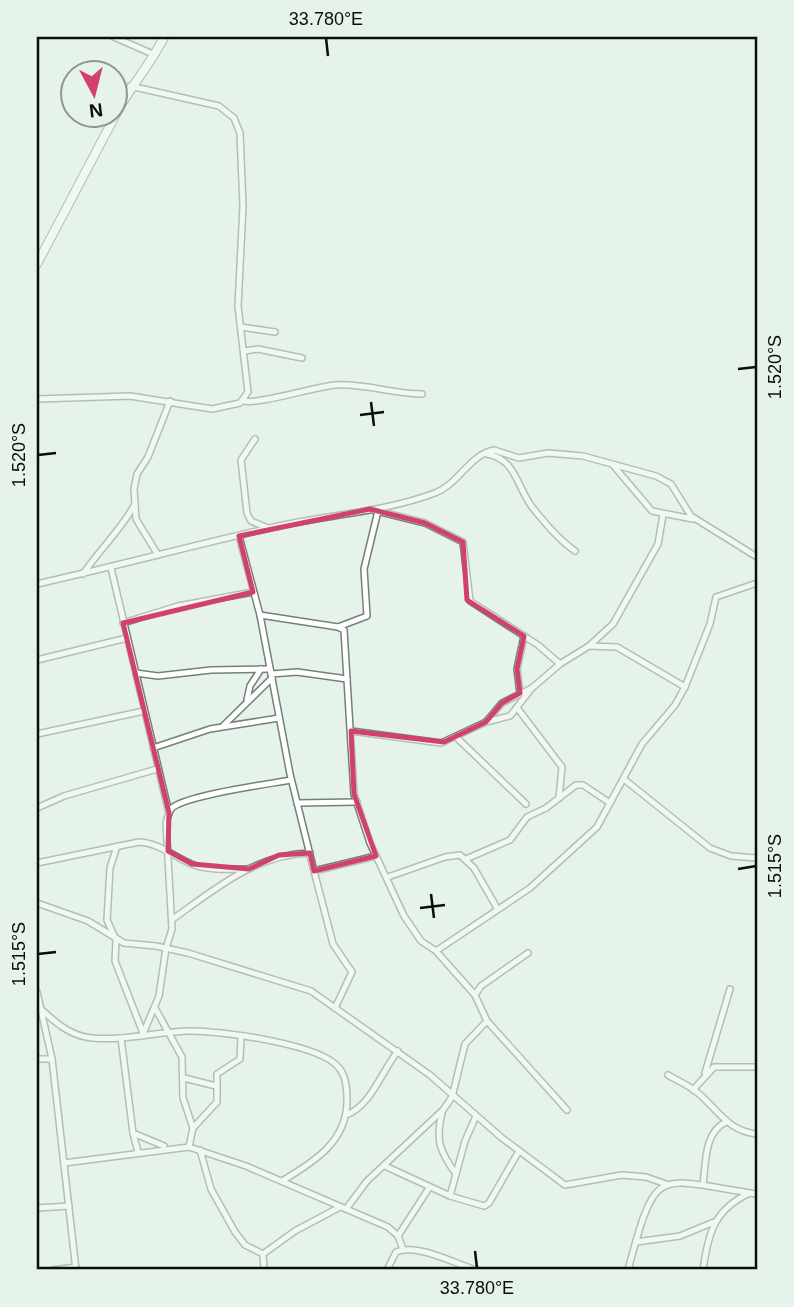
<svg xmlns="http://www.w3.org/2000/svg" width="794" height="1307" viewBox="0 0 794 1307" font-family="Helvetica,sans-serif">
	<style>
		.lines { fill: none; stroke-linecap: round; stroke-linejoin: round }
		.minor-casing { stroke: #748179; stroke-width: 8 }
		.secondary-casing { stroke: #748179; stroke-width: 10 }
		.minor { stroke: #fff; stroke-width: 5 }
		.secondary { stroke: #fff; stroke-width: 8 }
		.marked { fill: none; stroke: #d1426a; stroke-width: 5; stroke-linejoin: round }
		.ticks { fill: none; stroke: #0a0f0c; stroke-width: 2.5 }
		.neatline { fill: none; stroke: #0a0f0c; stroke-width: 2.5 }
		.ticks-label { font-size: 18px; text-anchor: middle; fill: #0a0f0c }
	</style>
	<rect width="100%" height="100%" fill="#e5f3ea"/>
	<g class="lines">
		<!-- minor casing -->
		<g class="minor-casing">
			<g id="minor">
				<path d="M114,37L155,55"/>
				<path d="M241,327L275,332"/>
				<path d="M245,351L258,349L302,358"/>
				<path d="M37,399L130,396L212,409L240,403L248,392L238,306L243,206L240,133L234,118L219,106L130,86"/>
				<path d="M244,401C257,405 314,387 335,385C364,383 393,394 422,394"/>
				<path d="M255,439L241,460L247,513L251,521L268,528"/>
				<path d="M487,454C516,459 517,487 532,507C545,523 558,539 575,551"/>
				<path d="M613,465L652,511L693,519"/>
				<path d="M373,510L425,523L463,542L470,601L538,645L560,664"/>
				<path d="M239,536L260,615L290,774L314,871L333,944L352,972L335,1008"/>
				<path d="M158,555L136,519L134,489L137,474L148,457L170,401"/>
				<path d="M111,568L169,813"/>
				<path d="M83,574C100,549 121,530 135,504"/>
				<path d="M37,584C116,566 195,545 274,527C327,515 384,512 435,493C459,484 469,455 494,450L519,458L548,453L583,456L656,476L671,484L691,516L757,557"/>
				<path d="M260,615L338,627L344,630L354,794L370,843L404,916L421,941L436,951L530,888L597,827L642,744L675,705L685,687L710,624L716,597L757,583"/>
				<path d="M123,623L178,606L253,592"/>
				<path d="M338,627L367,616L364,569L378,511"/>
				<path d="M589,646L617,647L685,687"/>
				<path d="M37,660L127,638"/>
				<path d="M136,673L158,676L211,670L270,669"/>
				<path d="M271,674L297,672L347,679"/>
				<path d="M520,693L517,669L524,636"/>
				<path d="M247,700L250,686L261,669"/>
				<path d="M518,709L562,767L559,798"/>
				<path d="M486,722L510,716L532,688"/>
				<path d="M223,726L272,678"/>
				<path d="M351,731L441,743L486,722L502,703L532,688L560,664L589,646L613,624L658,544L663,515"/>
				<path d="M37,734L144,711"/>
				<path d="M456,737L526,804"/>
				<path d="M153,748L210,729L279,718"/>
				<path d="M625,780L710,848L731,856L757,858"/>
				<path d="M297,803L357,802"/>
				<path d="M37,808L64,796L157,769"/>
				<path d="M117,846L110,868L107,920L116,940L115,961L143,1033"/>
				<path d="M466,859L510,840L527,817L546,808L576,785H583L610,803"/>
				<path d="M37,863L139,842C160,843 175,858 194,865C212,871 231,869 249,869"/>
				<path d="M314,871L376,856"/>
				<path d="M388,877L445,857L460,855L474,868L497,908"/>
				<path d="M37,903L88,921L124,943L156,946L188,953L311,991L430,1075L502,1138L565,1185L622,1175L646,1177L666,1184"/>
				<path d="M173,919C215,889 256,854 310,853"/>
				<path d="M436,951L475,995"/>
				<path d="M528,953L481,986L475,995L487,1021L567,1110"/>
				<path d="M37,992L52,1059L76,1270"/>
				<path d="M155,1008L182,1057L183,1098L193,1128L189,1147"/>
				<path d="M42,1010C57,1024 71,1036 92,1038C124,1041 156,1032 187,1031C217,1030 322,1044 339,1068C346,1076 347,1089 347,1099C348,1141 314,1162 282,1181"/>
				<path d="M143,1034L159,996L166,948L172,929L166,823C168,818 168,812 172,808C187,795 269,784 291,780"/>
				<path d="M121,1038L133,1133L164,1146"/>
				<path d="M37,1059H52"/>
				<path d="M705,1073L730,989"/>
				<path d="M668,1075C678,1081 690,1086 698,1093C719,1111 728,1131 757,1134"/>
				<path d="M184,1078L216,1086"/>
				<path d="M693,1090L714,1067H757"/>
				<path d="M442,1113C435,1140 440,1152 456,1174"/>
				<path d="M346,1115C371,1106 381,1072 398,1051"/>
				<path d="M193,1128L217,1102V1074L240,1059L241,1037"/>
				<path d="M133,1133L138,1152"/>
				<path d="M200,1150L211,1189L235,1232L245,1245L263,1254L264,1270"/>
				<path d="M64,1163L189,1147L246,1166L388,1227L398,1236L403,1249"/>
				<path d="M385,1166L450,1196L484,1206L489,1203L519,1151"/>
				<path d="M703,1184C706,1163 704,1132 726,1122"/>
				<path d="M450,1196L465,1141L476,1116"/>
				<path d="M37,1208L69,1206"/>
				<path d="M346,1209L367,1181L443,1110L452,1097L465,1044L487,1021"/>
				<path d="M398,1236L429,1188"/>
				<path d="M636,1242L680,1236L714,1222"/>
				<path d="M263,1254L295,1231L340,1207"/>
				<path d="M53,1270L76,1267"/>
				<path d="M387,1270L396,1252C419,1243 454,1264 477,1270"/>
				<path d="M628,1270C657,1162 655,1179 757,1194"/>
				<path d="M703,1270C708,1234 714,1209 750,1193"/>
			</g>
		</g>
		<!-- secondary casing -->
		<g class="secondary-casing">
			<g id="secondary">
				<path d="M116,114C130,87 151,64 164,37"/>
				<path d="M37,264L115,116"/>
			</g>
		</g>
		<!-- minor -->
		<use href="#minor" class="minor"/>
		<!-- secondary -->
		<use href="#secondary" class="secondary"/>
	</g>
	<!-- marked area -->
	<path d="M0 0H794V1307H0ZM370,509L425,523L463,542L467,600L524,636L517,669L520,693L502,703L486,722L444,742L351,731L354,794L376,856L314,871L310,853L279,855L249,869L192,864L168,851L169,813L123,623L253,592L239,536Z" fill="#e5f3ea" fill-opacity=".55" fill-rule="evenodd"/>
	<path class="marked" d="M370,509L425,523L463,542L467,600L524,636L517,669L520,693L502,703L486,722L444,742L351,731L354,794L376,856L314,871L310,853L279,855L249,869L192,864L168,851L169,813L123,623L253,592L239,536Z"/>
	<!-- ticks -->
	<path class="ticks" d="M326,38L328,56M738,369L756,367M371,402L374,426M360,415L384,412M38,455L56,453M738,869L756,866M431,894L434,918M420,908L445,905M38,954L56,952M475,1251L477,1268"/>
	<!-- border -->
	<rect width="794" height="1307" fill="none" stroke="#e5f3ea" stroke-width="77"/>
	<!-- north arrow -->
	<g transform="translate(94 94) rotate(173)"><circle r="33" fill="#e5f3ea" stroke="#8d9891" stroke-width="2"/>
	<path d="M0-5L12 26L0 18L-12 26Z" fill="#d1426a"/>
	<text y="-10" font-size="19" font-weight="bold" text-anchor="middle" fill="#0a0f0c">N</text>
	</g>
	<rect x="38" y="38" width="718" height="1230" class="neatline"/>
	<g class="ticks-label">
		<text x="326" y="25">33.780°E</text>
		<text transform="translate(775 367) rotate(-90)" y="6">1.520°S</text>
		<text transform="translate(19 455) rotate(-90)" y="6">1.520°S</text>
		<text transform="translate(775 866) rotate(-90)" y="6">1.515°S</text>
		<text transform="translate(19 954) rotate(-90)" y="6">1.515°S</text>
		<text x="477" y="1294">33.780°E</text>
	</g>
</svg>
